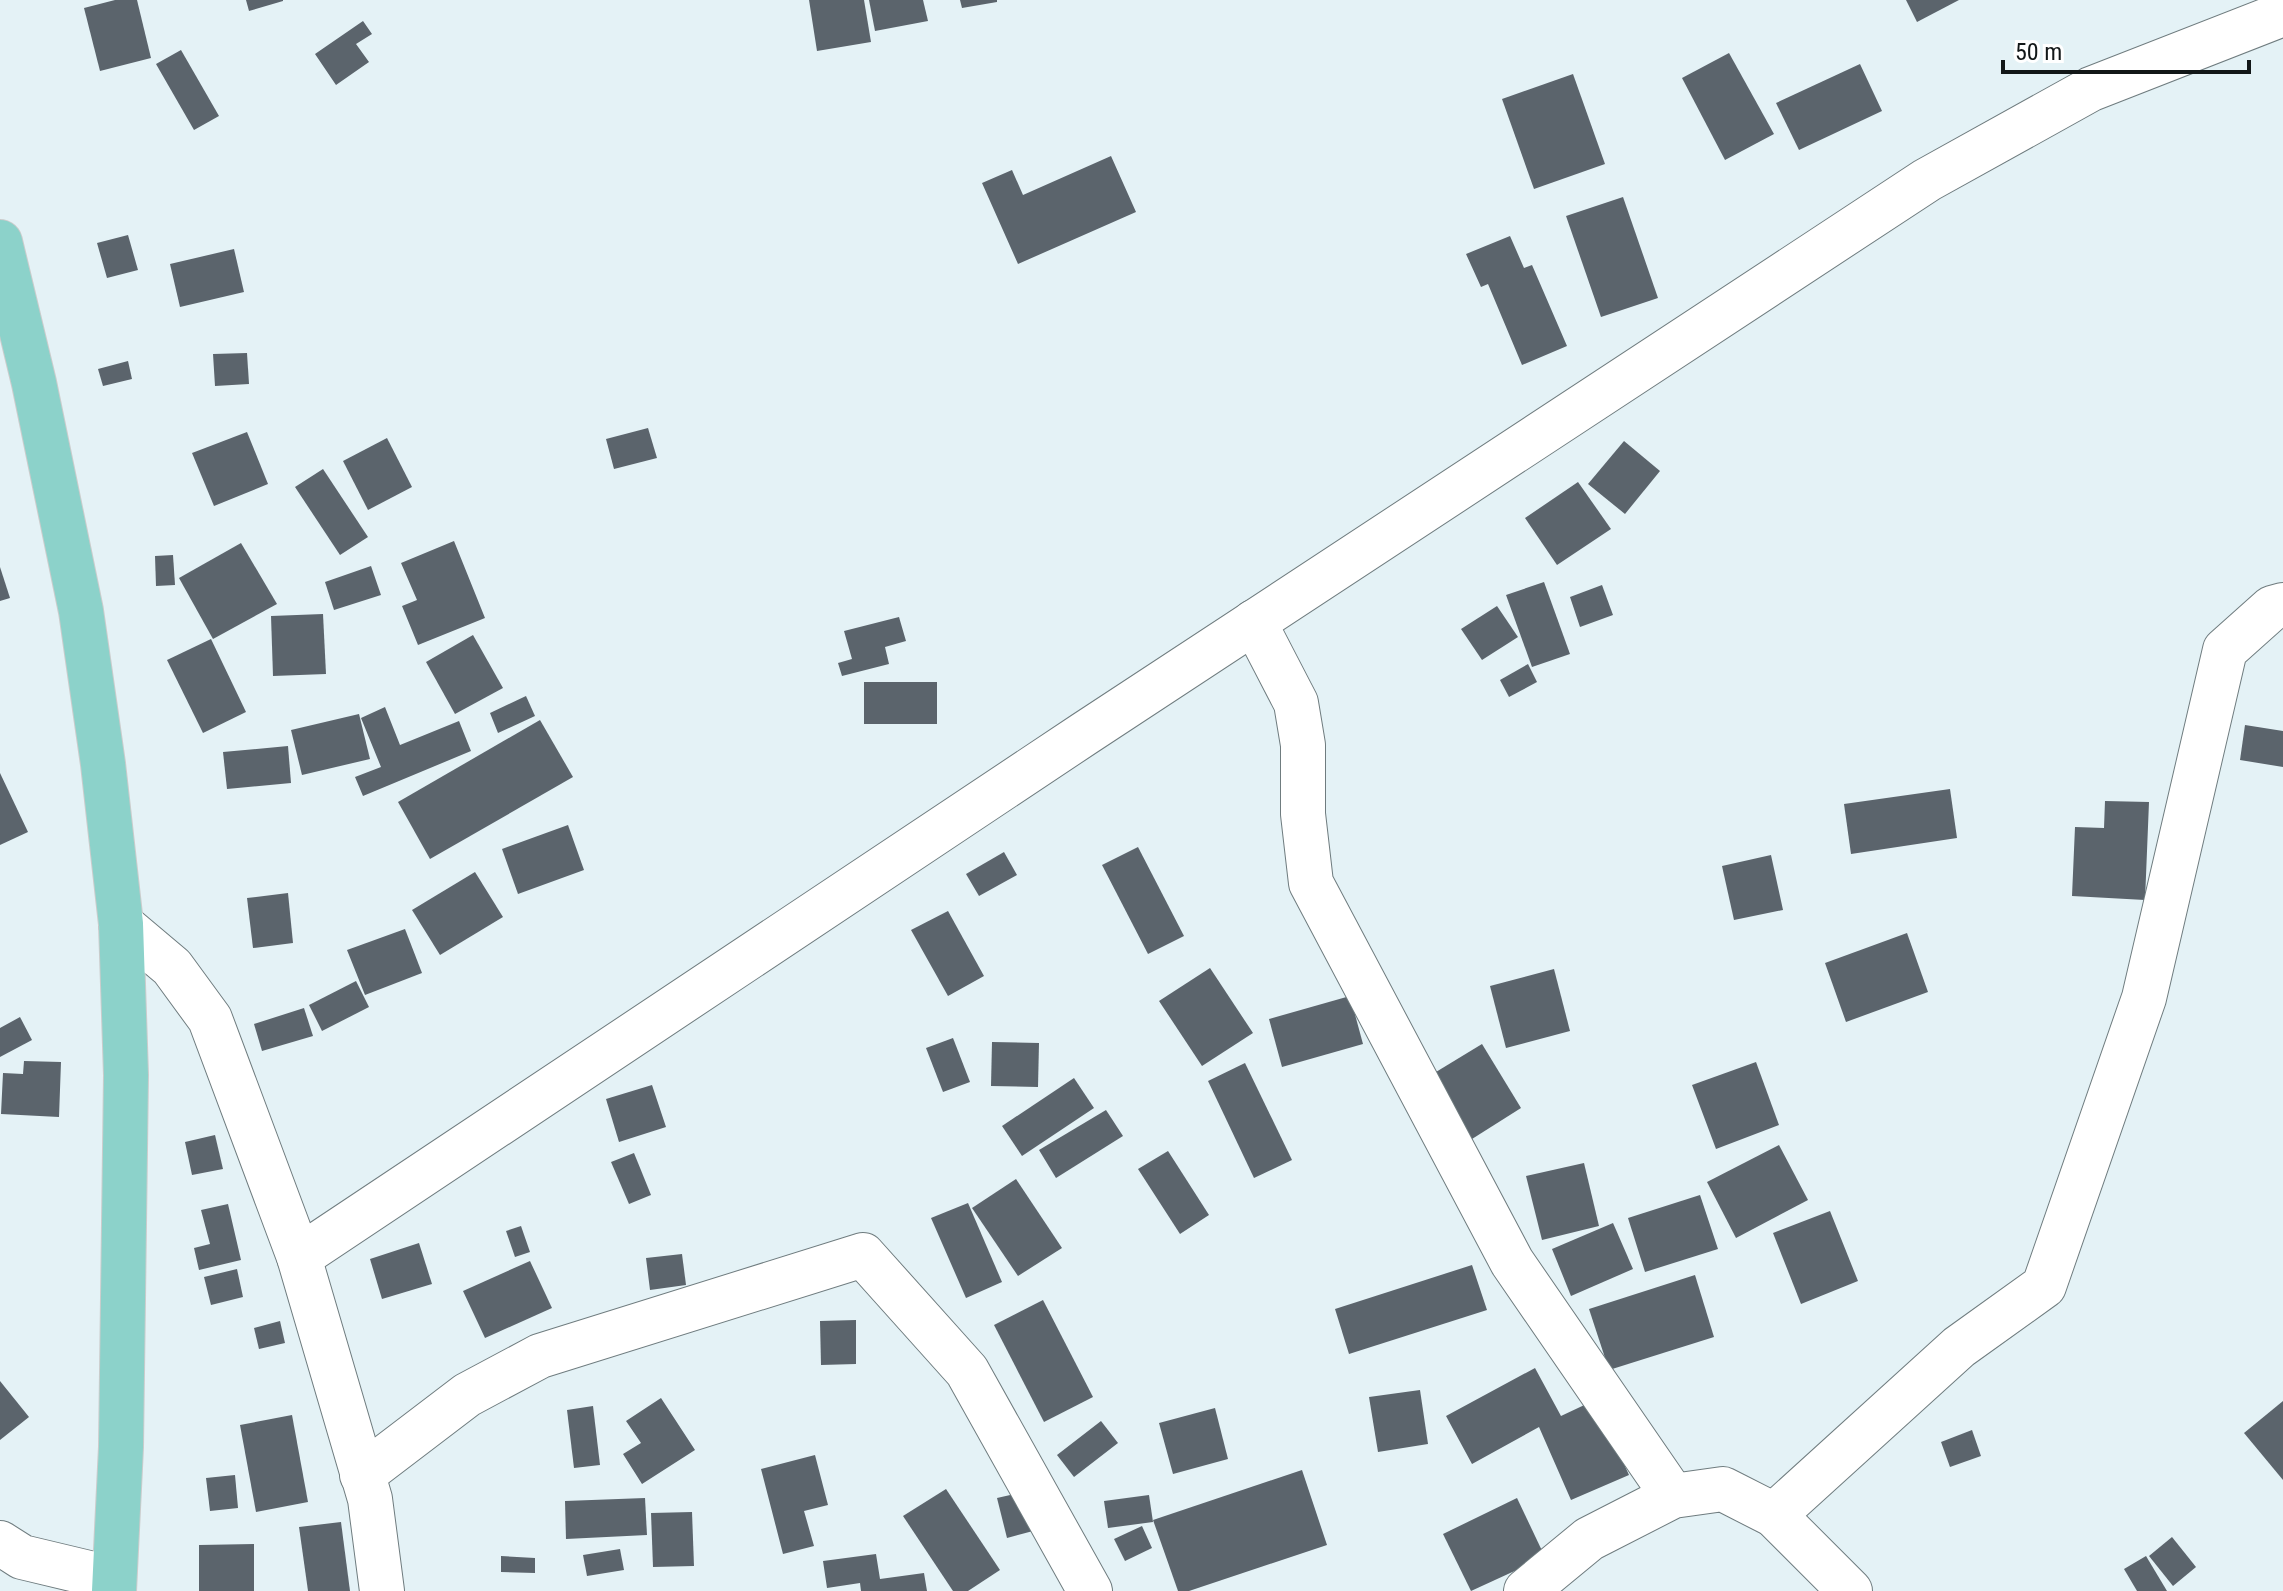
<svg xmlns="http://www.w3.org/2000/svg" width="2283" height="1591" viewBox="0 0 2283 1591" font-family="'Roboto Condensed',sans-serif">
	<style>
		.building { fill: #5b646c }
		.lines { fill: none; stroke-linecap: round; stroke-linejoin: round }
		.minor-casing { stroke: #6f7c7f; stroke-width: 46 }
		.major-casing { stroke: #cbcccc; stroke-width: 46 }
		.minor { stroke: #fff; stroke-width: 44 }
		.major { stroke: #8cd2ca; stroke-width: 44 }
	</style>
	<rect width="100%" height="100%" fill="#e4f2f6"/>
	<!-- building -->
	<g class="building">
		<path d="M115,0H137L151,58L100,71L84,8Z"/>
		<path d="M246,0H283V1L249,11Z"/>
		<path d="M809,0H864L871,42L817,51Z"/>
		<path d="M869,0H923L928,21L875,31Z"/>
		<path d="M960,0H997V2L962,8Z"/>
		<path d="M1906,0H1959L1917,22Z"/>
		<path d="M363,21L372,34L356,44L369,62L336,85L315,54Z"/>
		<path d="M181,50L219,116L194,130L156,64Z"/>
		<path d="M1729,53L1774,134L1725,160L1682,78Z"/>
		<path d="M1860,64L1882,111L1799,150L1776,103Z"/>
		<path d="M1573,74L1605,164L1534,189L1502,99Z"/>
		<path d="M1111,156L1136,212L1018,264L982,183L1012,170L1023,195Z"/>
		<path d="M1623,197L1658,298L1601,317L1566,216Z"/>
		<path d="M128,235L138,270L107,278L97,243Z"/>
		<path d="M1510,236L1524,268L1532,265L1567,346L1522,365L1488,284L1481,287L1466,254Z"/>
		<path d="M234,249L244,292L180,307L170,264Z"/>
		<path d="M247,353L249,384L215,386L213,354Z"/>
		<path d="M128,361L132,379L103,386L98,369Z"/>
		<path d="M648,428L657,458L614,469L606,439Z"/>
		<path d="M247,432L268,484L214,506L192,453Z"/>
		<path d="M387,438L412,487L368,510L343,461Z"/>
		<path d="M1624,441L1660,471L1625,514L1588,484Z"/>
		<path d="M323,469L368,537L340,555L295,487Z"/>
		<path d="M1578,482L1611,529L1557,565L1525,518Z"/>
		<path d="M454,541L485,618L418,645L402,606L417,600L401,563Z"/>
		<path d="M241,543L277,604L213,639L179,578Z"/>
		<path d="M173,555L175,585L156,586L155,556Z"/>
		<path d="M371,566L381,595L334,610L325,582Z"/>
		<path d="M0,567L10,598L0,601Z"/>
		<path d="M1544,582L1570,654L1532,667L1506,595Z"/>
		<path d="M1602,585L1613,615L1580,627L1570,597Z"/>
		<path d="M1497,606L1518,637L1482,660L1461,629Z"/>
		<path d="M323,614L326,674L273,676L271,616Z"/>
		<path d="M899,617L906,641L885,647L889,664L842,676L838,663L852,659L844,631Z"/>
		<path d="M473,635L503,688L455,714L426,662Z"/>
		<path d="M211,639L246,712L203,733L167,660Z"/>
		<path d="M1528,664L1537,682L1509,697L1500,680Z"/>
		<rect x="864" y="682" width="73" height="42"/>
		<path d="M526,696L535,716L498,733L490,713Z"/>
		<path d="M385,707L400,745L459,721L471,751L363,796L355,777L381,767L361,718Z"/>
		<path d="M359,714L370,759L302,775L291,730Z"/>
		<path d="M540,720L573,777L430,859L398,802Z"/>
		<path d="M2245,725L2283,731V767L2240,760Z"/>
		<path d="M288,746L291,783L227,789L223,752Z"/>
		<path d="M0,773L28,832L0,845Z"/>
		<path d="M1950,789L1957,838L1851,854L1844,804Z"/>
		<path d="M2105,801L2149,802L2145,900L2072,896L2075,827L2104,828Z"/>
		<path d="M568,825L584,870L518,894L502,849Z"/>
		<path d="M1138,847L1184,936L1148,954L1102,865Z"/>
		<path d="M1004,852L1017,875L979,896L966,874Z"/>
		<path d="M1771,855L1783,910L1734,920L1722,866Z"/>
		<path d="M475,872L503,917L440,955L412,910Z"/>
		<path d="M288,893L293,943L253,948L247,898Z"/>
		<path d="M948,911L984,976L948,996L911,930Z"/>
		<path d="M405,929L422,973L365,995L347,950Z"/>
		<path d="M1907,933L1928,992L1846,1022L1825,963Z"/>
		<path d="M1210,968L1253,1033L1202,1066L1159,1001Z"/>
		<path d="M1554,969L1570,1031L1506,1048L1490,986Z"/>
		<path d="M356,981L369,1007L322,1031L309,1005Z"/>
		<path d="M1350,996L1363,1044L1282,1067L1269,1019Z"/>
		<path d="M304,1008L313,1036L262,1051L254,1024Z"/>
		<path d="M20,1017L32,1040L0,1057V1028Z"/>
		<path d="M953,1038L970,1082L943,1092L926,1048Z"/>
		<path d="M992,1042L1039,1043L1038,1087L991,1086Z"/>
		<path d="M1482,1044L1521,1108L1472,1139L1431,1075Z"/>
		<path d="M24,1061L61,1062L59,1117L1,1114L3,1073L23,1074Z"/>
		<path d="M1756,1062L1779,1125L1716,1149L1692,1085Z"/>
		<path d="M1245,1063L1292,1160L1254,1178L1208,1081Z"/>
		<path d="M1074,1078L1094,1108L1022,1156L1002,1126Z"/>
		<path d="M652,1085L666,1127L619,1142L606,1099Z"/>
		<path d="M1106,1110L1123,1136L1056,1178L1039,1150Z"/>
		<path d="M215,1135L223,1169L192,1175L185,1142Z"/>
		<path d="M1779,1145L1808,1200L1736,1238L1707,1182Z"/>
		<path d="M1168,1151L1209,1215L1180,1234L1138,1169Z"/>
		<path d="M634,1153L651,1195L629,1204L611,1162Z"/>
		<path d="M1584,1163L1599,1226L1542,1240L1526,1176Z"/>
		<path d="M1016,1179L1062,1248L1018,1276L972,1208Z"/>
		<path d="M1700,1195L1718,1249L1645,1272L1628,1218Z"/>
		<path d="M968,1203L1002,1282L966,1298L931,1218Z"/>
		<path d="M228,1204L241,1260L199,1270L194,1248L210,1244L201,1210Z"/>
		<path d="M1830,1211L1858,1281L1801,1304L1773,1233Z"/>
		<path d="M1613,1223L1633,1269L1571,1296L1552,1249Z"/>
		<path d="M521,1226L530,1252L515,1257L506,1231Z"/>
		<path d="M419,1243L432,1284L382,1299L370,1259Z"/>
		<path d="M682,1254L686,1285L650,1290L646,1258Z"/>
		<path d="M530,1261L552,1308L485,1338L463,1291Z"/>
		<path d="M1472,1265L1487,1310L1349,1354L1335,1309Z"/>
		<path d="M237,1269L243,1297L211,1305L204,1277Z"/>
		<path d="M1695,1275L1714,1337L1609,1370L1589,1309Z"/>
		<path d="M1043,1300L1093,1397L1044,1422L994,1325Z"/>
		<path d="M856,1320V1364L821,1365L820,1321Z"/>
		<path d="M280,1321L285,1343L259,1349L254,1328Z"/>
		<path d="M1535,1368L1561,1416L1595,1400L1629,1475L1571,1500L1539,1427L1472,1464L1446,1416Z"/>
		<path d="M0,1381L29,1417L0,1440Z"/>
		<path d="M1420,1390L1428,1444L1378,1452L1369,1397Z"/>
		<path d="M661,1398L695,1450L642,1484L623,1454L641,1443L626,1421Z"/>
		<path d="M2283,1401V1480L2244,1433Z"/>
		<path d="M593,1406L600,1465L574,1468L567,1410Z"/>
		<path d="M1215,1408L1228,1459L1173,1474L1159,1423Z"/>
		<path d="M292,1415L308,1502L256,1512L240,1425Z"/>
		<path d="M1101,1421L1118,1443L1074,1477L1057,1455Z"/>
		<path d="M1972,1430L1981,1456L1950,1467L1941,1442Z"/>
		<path d="M815,1455L828,1505L804,1511L814,1546L783,1554L761,1469Z"/>
		<path d="M1302,1470L1327,1545L1189,1591H1178L1153,1520Z"/>
		<path d="M235,1475L238,1508L210,1511L206,1478Z"/>
		<path d="M946,1489L1000,1570L968,1591H953L903,1516Z"/>
		<path d="M1023,1492L1033,1531L1007,1538L997,1498Z"/>
		<path d="M1149,1495L1153,1522L1108,1528L1104,1501Z"/>
		<path d="M645,1498L647,1535L566,1539L565,1501Z"/>
		<path d="M1517,1498L1545,1557L1471,1591L1443,1534Z"/>
		<path d="M692,1512L694,1566L653,1567L651,1513Z"/>
		<path d="M341,1522L350,1591H308L299,1527Z"/>
		<path d="M1142,1526L1152,1548L1125,1561L1114,1539Z"/>
		<path d="M2172,1537L2196,1567L2173,1586L2149,1556Z"/>
		<path d="M254,1544V1591H199V1545Z"/>
		<path d="M620,1549L624,1570L587,1576L583,1555Z"/>
		<path d="M876,1554L880,1579L924,1573L927,1591H861L860,1583L827,1588L823,1561Z"/>
		<path d="M501,1556L535,1558V1573L501,1572Z"/>
		<path d="M2146,1556L2167,1591H2137L2124,1569Z"/>
	</g>
	<g class="lines">
		<!-- minor casing -->
		<g class="minor-casing">
			<g id="minor">
				<path d="M1254,622L1296,703L1303,745V814L1311,883L1512,1262L1673,1496"/>
				<path d="M121,924L172,967L210,1019L299,1257L370,1499L382,1591"/>
				<path d="M299,1257L1084,734L1927,180L2091,89L2283,14"/>
				<path d="M362,1475L467,1395L540,1356L863,1255L967,1371L1090,1591"/>
				<path d="M1774,1515L1959,1347L2044,1286L2144,998L2225,650L2272,608L2283,605"/>
				<path d="M0,1543L22,1557L114,1579"/>
				<path d="M1526,1591L1589,1539L1673,1496L1723,1489L1774,1515L1850,1591"/>
			</g>
		</g>
		<!-- major casing -->
		<g class="major-casing">
			<path id="major" d="M0,242L34,383L81,611L103,764L121,924L126,1075L121,1447L114,1591"/>
		</g>
		<!-- minor -->
		<use href="#minor" class="minor"/>
		<!-- major -->
		<use href="#major" class="major"/>
	</g>
	<!-- scale -->
	<path d="M2003 60v12h246v-12" fill="none" stroke="#121718" stroke-width="4"/>
	<text x="2015" y="60" font-size="24" fill="#121718" stroke="#ffffff" stroke-width="6" paint-order="stroke">50 m</text>
</svg>
